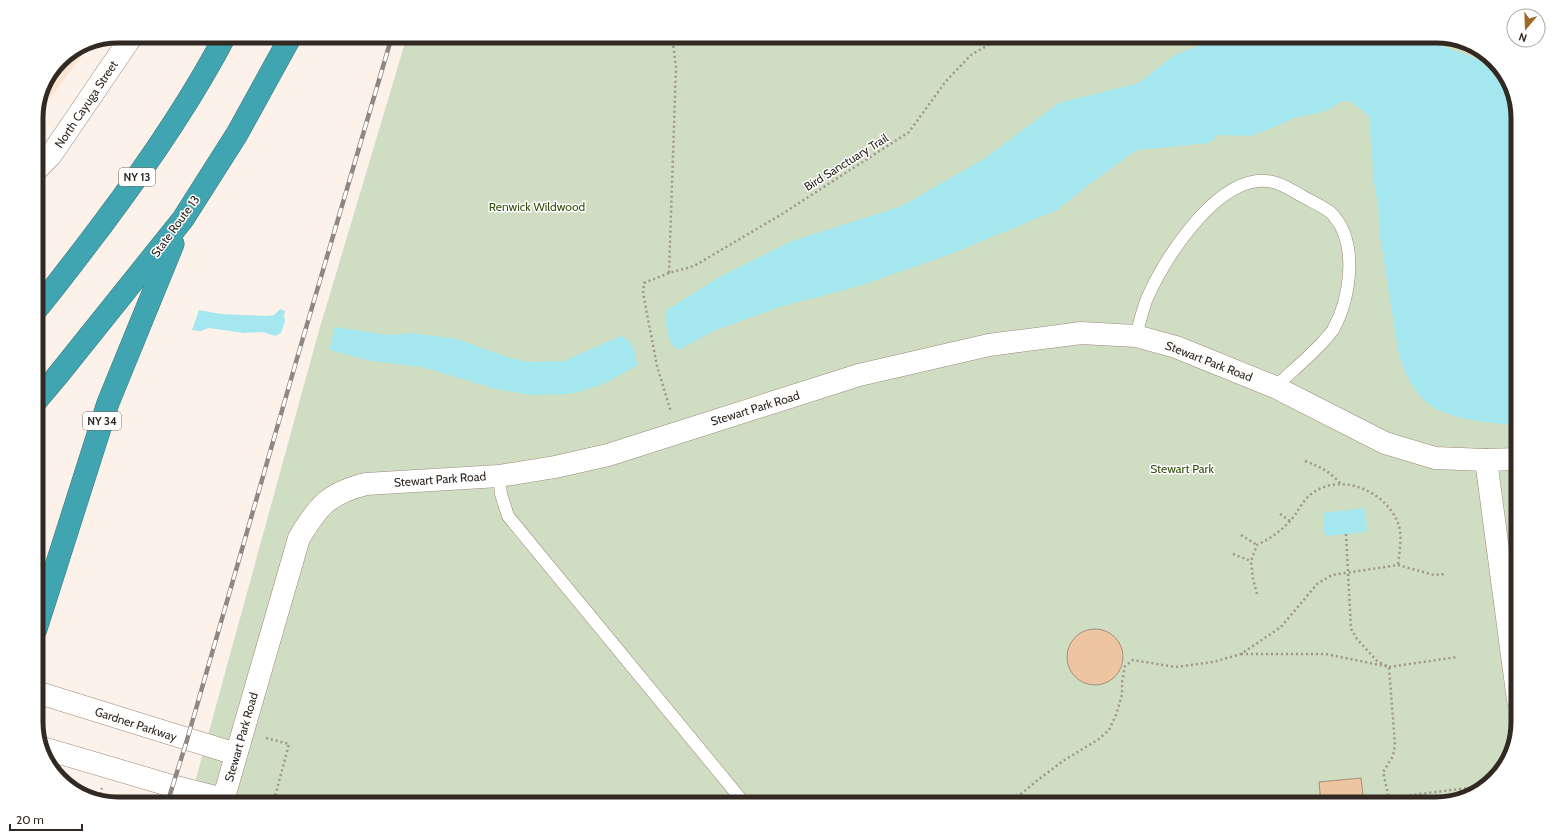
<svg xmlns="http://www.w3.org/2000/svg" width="1554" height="840" viewBox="0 0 1554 840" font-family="Cabin,sans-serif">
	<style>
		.built { fill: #fce4d0 }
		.green { fill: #cfdec2 }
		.water { fill: #a5e7ef }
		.building { fill: #edc5a0; stroke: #a48f7c }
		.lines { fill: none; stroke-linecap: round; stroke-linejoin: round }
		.lane-casing { stroke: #9d8876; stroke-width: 13 }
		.street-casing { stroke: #9d8876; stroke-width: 23 }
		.secondary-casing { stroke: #9d8876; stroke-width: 23 }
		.highway-casing { stroke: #3b7a7e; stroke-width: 23 }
		.path { stroke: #9e958d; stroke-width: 2.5; stroke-dasharray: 2 3; stroke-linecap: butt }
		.lane { stroke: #fff; stroke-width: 12 }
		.street { stroke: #fff; stroke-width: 22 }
		.secondary { stroke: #fff; stroke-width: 22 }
		.highway { stroke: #40a5b0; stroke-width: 22 }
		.rail-casing { stroke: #918780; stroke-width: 4.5 }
		.rail { stroke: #fff; stroke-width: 3; stroke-dasharray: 9; stroke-linecap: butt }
		.labels { text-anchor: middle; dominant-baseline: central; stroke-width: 3; stroke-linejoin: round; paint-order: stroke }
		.shield { fill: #fff; stroke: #706964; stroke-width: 1 }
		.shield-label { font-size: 11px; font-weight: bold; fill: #322922 }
		.street-label { font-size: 12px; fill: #322922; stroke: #fff }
		.park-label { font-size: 12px; fill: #34500f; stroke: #fff }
		.rim { fill: none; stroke: #322922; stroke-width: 5 }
	</style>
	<rect width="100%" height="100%" fill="#fcf2ea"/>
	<!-- built -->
	<path class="built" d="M93,41L36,117L42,87L60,60L87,42Z"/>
	<!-- green -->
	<path class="green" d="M407,36H1436L1472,45L1504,73L1518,113V722L1509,758L1477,793L1436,804H189L318,334Z"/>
	<!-- water -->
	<g class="water">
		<path d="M1239,36H1417L1499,68L1504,73L1518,113V424C1495,425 1449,419 1430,405C1415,395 1405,373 1399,356L1380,237L1378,205L1374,183L1369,116L1350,101H1343L1324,112L1297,117L1270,129L1250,136L1218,135L1209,143L1137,150L1095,180L1057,210L946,256L856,287L783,306L716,330L679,350L671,344L667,331L665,315L668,309L721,276L792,241L902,206L985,158L1059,103L1139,83L1173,56L1220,37Z"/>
		<path d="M280,309L285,311L284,315L285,321L281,333L275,336L263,332L244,333L209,328L200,331L192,330L199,310L221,314L267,316L274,315Z"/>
		<path d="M335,327L388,335L412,333L457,339L507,357L529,362L564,361L621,336C635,343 634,351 638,365L604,384L571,394L531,395L496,389L422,367L371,361L329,350Z"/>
		<path d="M1363,508L1365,511L1367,530L1365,532L1327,536L1324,533L1323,513Z"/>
	</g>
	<!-- building -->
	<g class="building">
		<circle cx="1095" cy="657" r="28"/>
		<path d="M1361,778L1364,804H1321L1319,782Z"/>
	</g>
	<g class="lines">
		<!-- lane casing -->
		<g class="lane-casing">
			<g id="lane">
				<path d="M1136,336C1139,325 1142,312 1146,301C1163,261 1210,187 1257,181C1275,179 1288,188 1302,196C1310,201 1328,208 1333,215C1359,244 1350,299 1333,330C1330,334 1326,338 1323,342C1308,358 1291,372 1275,387"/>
				<path d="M499,476L501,494L508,516L745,804"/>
			</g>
		</g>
		<!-- street casing -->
		<g class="street-casing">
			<g id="street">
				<path d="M1518,459L1486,460L1518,700"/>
				<path d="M36,692L236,754"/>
				<path d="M43,748L172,786L223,799"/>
				<path d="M222,804L299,538C318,506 329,493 366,484L499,476L555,467L608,455L859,375L989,345L1081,333L1136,336L1176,347L1275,387L1385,443L1435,458L1486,460"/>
			</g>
		</g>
		<!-- secondary casing -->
		<g class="secondary-casing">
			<path id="secondary" d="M36,170L51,155L132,36"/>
		</g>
		<!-- highway casing -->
		<g class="highway-casing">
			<g id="highway">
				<path d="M36,310C59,282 80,254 102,225C147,165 190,103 225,36"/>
				<path d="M36,401L58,375L183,219L237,134L291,36"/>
				<path d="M36,629L108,403L173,244"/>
			</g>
		</g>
		<!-- path -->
		<g class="path">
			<path d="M672,36L676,67L669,273L694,266L782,214L909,132L946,81L971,55L1000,38L1007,36"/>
			<path d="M669,273L644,283L643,293L657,366L671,412"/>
			<path d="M1305,461C1321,467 1329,471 1341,484"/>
			<path d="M1280,514L1290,521"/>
			<path d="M1346,534L1351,629L1357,639L1377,661L1389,667L1457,657"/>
			<path d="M1241,535L1257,545"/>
			<path d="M1233,554L1251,561"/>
			<path d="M1257,594L1253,579L1251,561L1257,545C1273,537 1284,529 1295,515C1299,509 1304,500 1310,495C1339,471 1385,490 1398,523C1403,535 1399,553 1398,565"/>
			<path d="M1241,654H1326L1389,667L1395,745L1393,756L1383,772L1389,798L1475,787"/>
			<path d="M266,738L289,744L273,804"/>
			<path d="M99,799L102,788"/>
			<path d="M1369,801L1389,798"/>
			<path d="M1009,804L1034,783L1063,761L1099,739L1109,730L1116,715L1122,695V682L1125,666L1133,660L1175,667L1213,662L1241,654L1281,627L1317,584L1332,575L1398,565L1434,575L1446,574"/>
		</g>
		<!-- lane -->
		<use href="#lane" class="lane"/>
		<!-- street -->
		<use href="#street" class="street"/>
		<!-- secondary -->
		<use href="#secondary" class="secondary"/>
		<!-- highway -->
		<use href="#highway" class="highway"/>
		<!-- rail casing -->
		<g class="rail-casing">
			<path id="rail" d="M167,804L187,740L298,355L392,36"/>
		</g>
		<!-- rail -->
		<use href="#rail" class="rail"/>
	</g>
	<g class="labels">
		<!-- shield labels -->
		<g class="shield">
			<rect x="119" y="168" width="36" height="18" rx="3"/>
			<rect x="83" y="412" width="38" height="18" rx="3"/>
		</g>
		<g class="shield-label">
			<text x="137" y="177">NY 13</text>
			<text x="102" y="421">NY 34</text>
		</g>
		<!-- street labels -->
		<g class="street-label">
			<text transform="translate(86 104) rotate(-56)">North Cayuga Street</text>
			<text transform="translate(846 162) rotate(-32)">Bird Sanctuary Trail</text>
			<text transform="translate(175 226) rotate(-54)">State Route 13</text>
			<text transform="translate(1209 361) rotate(21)">Stewart Park Road</text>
			<text transform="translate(755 408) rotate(-17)">Stewart Park Road</text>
			<text transform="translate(440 479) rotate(-4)">Stewart Park Road</text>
			<text transform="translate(136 724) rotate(18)">Gardner Parkway</text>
			<text transform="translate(241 737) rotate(-74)">Stewart Park Road</text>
		</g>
		<!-- park labels -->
		<g class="park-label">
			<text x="537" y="206">Renwick Wildwood</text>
			<text x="1182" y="468">Stewart Park</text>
		</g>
	</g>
	<!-- crop -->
	<path d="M0 0H1554V840H0ZM118 43H1436A75 75 0 0 1 1511 118V722A75 75 0 0 1 1436 797H118A75 75 0 0 1 43 722V118A75 75 0 0 1 118 43Z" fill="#fff" fill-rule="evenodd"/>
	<path class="rim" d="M118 43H1436A75 75 0 0 1 1511 118V722A75 75 0 0 1 1436 797H118A75 75 0 0 1 43 722V118A75 75 0 0 1 118 43Z"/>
	<!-- north arrow -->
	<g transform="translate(1526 28) rotate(199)"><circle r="19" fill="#ffffff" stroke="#ada9a7"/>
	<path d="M0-3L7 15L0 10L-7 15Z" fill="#9e6722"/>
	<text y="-6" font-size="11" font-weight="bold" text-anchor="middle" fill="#322922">N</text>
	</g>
	<!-- scale -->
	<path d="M10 824v6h72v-6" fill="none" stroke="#322922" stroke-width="2"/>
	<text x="16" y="824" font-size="12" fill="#322922" stroke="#ffffff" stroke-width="3" paint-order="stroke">20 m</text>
</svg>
